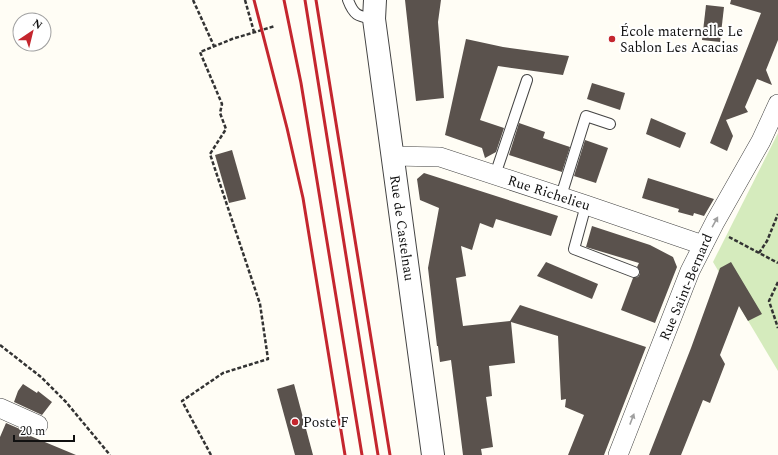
<svg xmlns="http://www.w3.org/2000/svg" width="778" height="455" viewBox="0 0 778 455" font-family="Spectral,serif">
	<style>
		.green { fill: #d5ebbd }
		.building { fill: #5a524d }
		.lines { fill: none; stroke-linecap: round; stroke-linejoin: round }
		.service-casing { stroke: #444; stroke-width: 12 }
		.minor-casing { stroke: #444; stroke-width: 20 }
		.tertiary-casing { stroke: #444; stroke-width: 24 }
		.path { stroke: #333; stroke-width: 2.5; stroke-dasharray: 4 2; stroke-linecap: butt }
		.service { stroke: #fff; stroke-width: 10 }
		.minor { stroke: #fff; stroke-width: 19 }
		.tertiary { stroke: #fff; stroke-width: 22 }
		.rail { stroke: #c4262e; stroke-width: 3 }
		.oneway { fill: #a0a0a0 }
		.poi-dot { fill: #c4262e; stroke: #fff; stroke-width: 1.5 }
		.labels { text-anchor: middle; dominant-baseline: central; stroke-width: 4; stroke-linejoin: round; paint-order: stroke }
		.poi-label { font-size: 14px; fill: #111; stroke: #fff; text-anchor: start }
		.street-label { font-size: 14px; fill: #111; stroke: #fff }
	</style>
	<rect width="100%" height="100%" fill="#fffdf5"/>
	<!-- green -->
	<path class="green" d="M778,133V371L713,262Z"/>
	<!-- building -->
	<g class="building">
		<path d="M405,0H441L438,22L444,98L416,101Z"/>
		<path d="M731,0H778V40L766,70L772,85L757,79L745,107L748,112L726,120L733,136L727,151L710,143L761,13L730,4Z"/>
		<path d="M706,5L724,7L720,42L702,40Z"/>
		<path d="M466,39L503,47L569,56L563,75L498,66L480,120L504,128L496,152L485,158L482,148L445,135Z"/>
		<path d="M592,83L625,93L620,110L587,99Z"/>
		<path d="M651,118L686,133L680,148L646,134Z"/>
		<path d="M519,123L545,132L543,138L570,147L562,172L509,155Z"/>
		<path d="M585,140L608,148L596,183L574,176Z"/>
		<path d="M232,150L246,199L229,203L215,155Z"/>
		<path d="M424,173L558,216L551,236L496,219L493,228L480,223L472,250L461,246L466,276L456,278L463,326L510,321L520,305L646,347L604,455H568L584,415L565,407L566,399L561,400L558,336L511,322L515,363L489,366L492,396L486,397L493,447L481,449L482,455H463L451,360L440,362L438,346H437L428,268L439,208L420,200L417,179Z"/>
		<path d="M648,178L714,199L704,216L694,213L693,216L678,212L679,209L642,198Z"/>
		<path d="M592,226L650,245L673,257L677,267L655,323L621,310L633,278L638,277L640,274V271L637,267L639,263L586,247Z"/>
		<path d="M546,262L598,284L592,299L537,276Z"/>
		<path d="M731,262L762,314L748,321L739,306L720,355L725,364L710,403L703,400L681,455H649L691,348L720,268Z"/>
		<path d="M23,384L37,393L38,391L52,402L42,415L14,402L18,391Z"/>
		<path d="M294,384L313,455H295L277,389Z"/>
		<path d="M6,423L29,433L28,435L76,455H0V437Z"/>
	</g>
	<g class="lines">
		<!-- service casing -->
		<g class="service-casing">
			<g id="service">
				<path d="M348,0C354,16 358,16 374,19"/>
				<path d="M495,175L527,80"/>
				<path d="M561,196L586,116L610,124"/>
				<path d="M586,205L574,249L634,272"/>
			</g>
		</g>
		<!-- minor casing -->
		<g class="minor-casing">
			<g id="minor">
				<path d="M393,156L440,157L586,205L703,245"/>
				<path d="M0,408L38,425"/>
				<path d="M618,455L690,271L715,222L761,141L778,104"/>
			</g>
		</g>
		<!-- tertiary casing -->
		<g class="tertiary-casing">
			<path id="tertiary" d="M375,0L374,19L433,455"/>
		</g>
		<!-- path -->
		<g class="path">
			<path d="M193,0L214,46"/>
			<path d="M245,0L254,32"/>
			<path d="M729,237L778,263"/>
			<path d="M759,253L767,241L778,214"/>
			<path d="M778,282L769,301L778,328"/>
			<path d="M0,345L41,377L66,402L110,455"/>
			<path d="M211,455L182,401L223,373L268,359L260,304L210,154L226,129L220,113L222,104L200,52L232,39L275,26"/>
		</g>
		<!-- service -->
		<use href="#service" class="service"/>
		<!-- minor -->
		<use href="#minor" class="minor"/>
		<!-- tertiary -->
		<use href="#tertiary" class="tertiary"/>
		<!-- rail -->
		<g class="rail">
			<path d="M254,0L287,128L303,198L345,455"/>
			<path d="M284,0L301,83L362,455"/>
			<path d="M305,0L378,455"/>
			<path d="M316,0L390,455"/>
		</g>
	</g>
	<!-- one-way arrows -->
	<defs><path id="oneway-solid" d="M-6-.8H1V-3.2L6.5 0L1 3.2V.8H-6Z"/></defs>
	<g class="oneway">
		<use href="#oneway-solid" transform="translate(715 222) rotate(-61)"/>
		<use href="#oneway-solid" transform="translate(632 419) rotate(-69)"/>
	</g>
	<!-- markers -->
	<g class="poi-dot">
		<circle cx="612" cy="39" r="4"/>
		<circle cx="295" cy="422" r="4"/>
	</g>
	<g class="labels">
		<!-- poi labels -->
		<g class="poi-label">
			<text x="620" y="31">École maternelle Le<tspan x="620" dy="16">Sablon Les Acacias</tspan></text>
			<text x="303" y="422">Poste F</text>
		</g>
		<!-- street labels -->
		<g class="street-label">
			<text transform="translate(549 193) rotate(18)">Rue Richelieu</text>
			<text transform="translate(402 228) rotate(82)">Rue de Castelnau</text>
			<text transform="translate(686 287) rotate(-67)">Rue Saint-Bernard</text>
		</g>
	</g>
	<!-- north arrow -->
	<g transform="translate(32 32) rotate(35)"><circle r="19" fill="#ffffff" stroke="#a0a0a0"/>
	<path d="M0-3L7 15L0 10L-7 15Z" fill="#c4262e"/>
	<text y="-6" font-size="11" font-weight="bold" text-anchor="middle" fill="#111111">N</text>
	</g>
	<!-- scale -->
	<path d="M14 435v6h60v-6" fill="none" stroke="#111111" stroke-width="2"/>
	<text x="20" y="435" font-size="12" fill="#111111" stroke="#ffffff" stroke-width="3" paint-order="stroke">20 m</text>
</svg>
